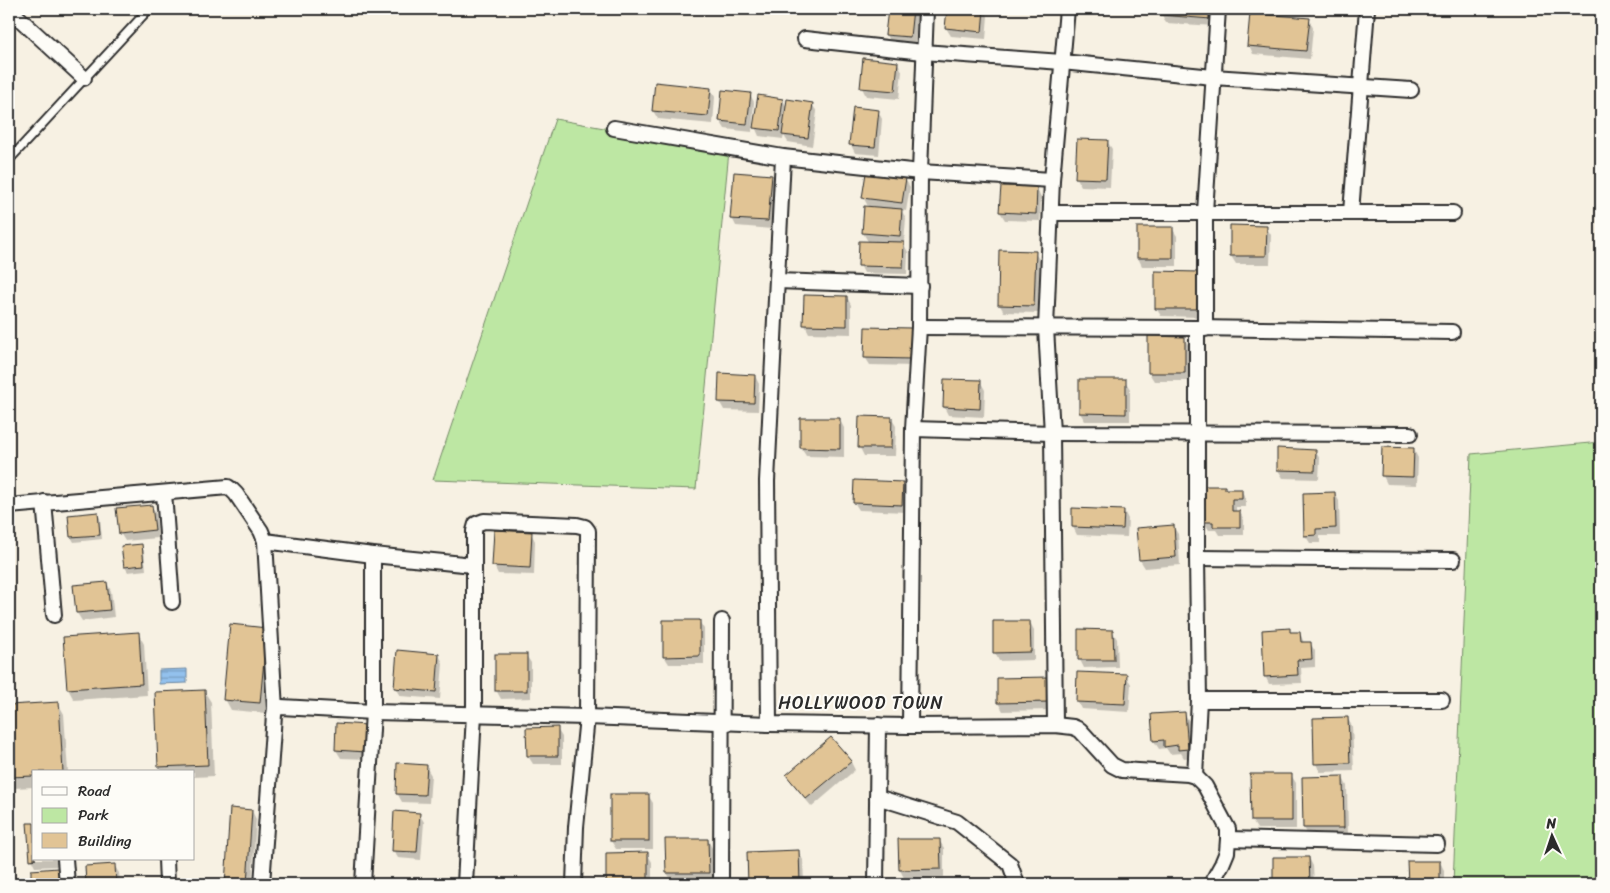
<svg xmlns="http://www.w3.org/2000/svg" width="1610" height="893" viewBox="0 0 1610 893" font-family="Sriracha,sans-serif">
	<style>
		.green { fill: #bde7a3; stroke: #748967 }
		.water { fill: url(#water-rules); stroke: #69859f }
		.shadow { fill: #0003 }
		.building { fill: #e1c495; stroke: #2b2b2b }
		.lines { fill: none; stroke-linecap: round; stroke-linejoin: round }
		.service-casing { stroke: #2b2b2b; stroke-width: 11 }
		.minor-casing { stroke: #2b2b2b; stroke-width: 18 }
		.service { stroke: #fdfcf7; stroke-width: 7 }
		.minor { stroke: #fdfcf7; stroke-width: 14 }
		.labels { text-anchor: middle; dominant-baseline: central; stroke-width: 4; stroke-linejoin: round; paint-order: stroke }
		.neighbourhood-label { font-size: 18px; letter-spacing: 1px; fill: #2b2b2b; stroke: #fdfcf7 }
	</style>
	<defs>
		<pattern id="water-rules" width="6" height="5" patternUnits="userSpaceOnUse" patternTransform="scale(1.25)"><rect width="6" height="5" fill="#93c1ed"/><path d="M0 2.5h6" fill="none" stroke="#789dc0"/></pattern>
	</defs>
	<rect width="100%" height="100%" fill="#f7f1e3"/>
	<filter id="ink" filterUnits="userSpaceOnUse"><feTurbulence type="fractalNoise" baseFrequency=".02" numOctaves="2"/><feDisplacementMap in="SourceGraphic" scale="10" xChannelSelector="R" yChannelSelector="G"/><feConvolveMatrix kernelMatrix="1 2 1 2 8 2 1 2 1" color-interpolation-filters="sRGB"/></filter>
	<g filter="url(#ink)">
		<!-- green -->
		<g class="green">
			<path d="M555,119L729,151L696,489L433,480Z"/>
			<path d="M1601,442V884H1453L1471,454Z"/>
		</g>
		<!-- water -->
		<path class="water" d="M187,669V683L159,684V670Z"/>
		<!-- shadow -->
		<g class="shadow">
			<path d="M889,9H918L915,45L891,42L886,34Z"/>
			<path d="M948,9H984L988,16L986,39L951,36L946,28Z"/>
			<path d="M1162,9H1216L1215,26L1166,23L1162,15Z"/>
			<path d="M1309,19L1313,28L1310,59L1253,54L1249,45Z"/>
			<path d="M898,63L902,71L899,99L866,96L862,88Z"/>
			<path d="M711,89L715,97L713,124L658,119L653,111Z"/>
			<path d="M750,94L754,102L752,132L725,129L720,121Z"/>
			<path d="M783,100L787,107L812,104L817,112L812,146L788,142L784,136L783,139L759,136L755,127Z"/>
			<path d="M878,111L882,119L879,155L855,153L851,145Z"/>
			<path d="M1107,141L1112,149L1110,187L1081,186L1077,178Z"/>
			<path d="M771,176L776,185L772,229L736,226L732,218Z"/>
			<path d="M905,179L910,187L906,211L901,210L906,218L904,243H903L908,252L907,274L864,273L860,265L869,243L863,233L869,208L863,197Z"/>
			<path d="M1037,189L1041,197L1040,221L1005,220L1000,212Z"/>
			<path d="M1266,227L1271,235L1270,264H1236L1231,256Z"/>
			<path d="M1172,228L1177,236V266H1142L1138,258Z"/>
			<path d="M1035,253L1040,261L1038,313L1004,312L999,304Z"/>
			<path d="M1197,273L1202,281V317L1161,316L1156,308Z"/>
			<path d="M847,297L851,305V334L809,333L805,325Z"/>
			<path d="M910,329L915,337L914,366L870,365L865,357Z"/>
			<path d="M1184,338L1189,346V381H1154L1149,373Z"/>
			<path d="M755,376L759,384L758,411L724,410L719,401Z"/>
			<path d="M1080,380L1125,381L1130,389V421H1085L1080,413Z"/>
			<path d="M980,381L985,390L984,417L948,415L944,407Z"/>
			<path d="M891,418L896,426L895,456H864L860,448Z"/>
			<path d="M802,419L840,420L844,428V457L806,456L801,448Z"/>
			<path d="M1414,450L1418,458L1417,485L1387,484L1383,476Z"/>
			<path d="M1315,451L1320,459L1319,479L1283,478L1278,470Z"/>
			<path d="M902,483L907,492L906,512L859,510L854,502Z"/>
			<path d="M1224,487L1227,491L1241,490L1246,499V507H1236V512H1240L1244,520V535H1219L1216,530H1209L1204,522Z"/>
			<path d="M1335,493L1339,501L1340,536H1320V543H1310L1305,535Z"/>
			<path d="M151,506L156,514L158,538L125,541L120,533Z"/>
			<path d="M1124,511L1128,519L1127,537L1077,535L1073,527Z"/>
			<path d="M97,513L100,518L102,539L74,542L71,537L69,516Z"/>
			<path d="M1173,526L1178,534L1180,565L1145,568L1140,560Z"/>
			<path d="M531,533L535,541L534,575L498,574L494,566Z"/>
			<path d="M141,546L144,551L146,570L128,572L125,567L123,547Z"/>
			<path d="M107,583L111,591L114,617L82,621L77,613Z"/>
			<path d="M699,621L704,629V664H669L664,656Z"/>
			<path d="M1030,622L1034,630V660L999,661L995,653Z"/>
			<path d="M1289,630L1291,633H1300L1304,643H1310L1315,651V667L1301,668L1302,683L1269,684L1265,676Z"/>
			<path d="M1112,631L1117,639L1118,667L1084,668L1080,660Z"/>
			<path d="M138,633L144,644L147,695L74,700L68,689L65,639Z"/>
			<path d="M273,640L266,713L231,710L225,699Z"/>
			<path d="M439,655L443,663L440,699L400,696L395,688Z"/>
			<path d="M526,655L531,663V698L501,699L496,690Z"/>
			<path d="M1126,676L1131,684L1129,712L1081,709L1077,701Z"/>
			<path d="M1049,678L1054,710L1003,711L998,703Z"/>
			<path d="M204,691L211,702L214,776L194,777V772H162L159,767L156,693Z"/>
			<path d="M58,703L64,714L68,772H34V787L13,788L9,781V707Z"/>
			<path d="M1184,713L1189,721L1192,757L1184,758L1181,753L1170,754L1166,748L1159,749L1154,741Z"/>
			<path d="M1347,718L1352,726L1354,771L1320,772L1316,764Z"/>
			<path d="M367,726L370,759L341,758L336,750Z"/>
			<path d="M557,729L562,737V764H533L528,756Z"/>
			<path d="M851,762L855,770L812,807L792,783L787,775Z"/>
			<path d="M426,767L431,775L429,803L402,802L397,793Z"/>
			<path d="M1291,775L1296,783V829H1257L1252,821V776Z"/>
			<path d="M1343,778L1347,786L1348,836H1309L1304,828Z"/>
			<path d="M648,795L653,803V849H616L611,841V796Z"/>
			<path d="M231,810L252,811L256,819L252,884H226Z"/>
			<path d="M419,814L424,822L421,860L398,858L393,850Z"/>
			<path d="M666,840H708L712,848L713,881H672L667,873Z"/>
			<path d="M939,840L944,848V877L904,878L900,870Z"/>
			<path d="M799,852L803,860L804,884H749L748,853Z"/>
			<path d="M647,853L652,862V884H609L608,881Z"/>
			<path d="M1309,858L1313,866L1314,884H1275V859Z"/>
			<path d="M31,859H61V866L35,867Z"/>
			<path d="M1409,862H1440L1444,870V884H1409Z"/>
			<path d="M114,865L119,873L120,884H87L86,867Z"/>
			<path d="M57,869L62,877V884H33L32,871Z"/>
			<path d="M1005,881L1007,884H961V882Z"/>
		</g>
		<!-- building -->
		<g class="building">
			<path d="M888,9H913L910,37L885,35Z"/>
			<path d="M947,9H984L982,32L945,28Z"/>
			<path d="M1161,9H1211V19L1160,15Z"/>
			<path d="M1250,13L1310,18L1306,51L1247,46Z"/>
			<path d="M863,58L898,62L895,91L860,88Z"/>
			<path d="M655,82L711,88L708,116L652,111Z"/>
			<path d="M722,90L751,93L747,124L719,121Z"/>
			<path d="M758,95L783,99L779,131L753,128Z"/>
			<path d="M787,99L813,103L808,138L782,135Z"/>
			<path d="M853,107L879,110L875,147L849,145Z"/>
			<path d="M1077,139L1108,140L1106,179L1075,178Z"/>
			<path d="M734,172L772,175L768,221L730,219Z"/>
			<path d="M866,173L906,178L902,203L862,198Z"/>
			<path d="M1001,186L1037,187L1036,214L999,212Z"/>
			<path d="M864,206L902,209L900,236L862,233Z"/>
			<path d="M1230,225L1267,226L1266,256H1230Z"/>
			<rect x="1137" y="227" width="36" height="31"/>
			<path d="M859,241L904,242L903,267L858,266Z"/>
			<path d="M999,250L1036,251L1034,306L998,305Z"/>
			<path d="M1155,271L1198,272V309H1155Z"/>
			<path d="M804,295L847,296V326L803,325Z"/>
			<path d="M865,327L911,328L910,359L864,358Z"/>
			<path d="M1148,336L1185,337V373H1148Z"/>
			<path d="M719,373L755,375L754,403L718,402Z"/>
			<path d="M944,379L981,380L980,409L943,407Z"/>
			<path d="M1079,379H1126V414L1079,413Z"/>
			<path d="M859,416L892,417L891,448H858Z"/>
			<path d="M800,418H840V449L800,448Z"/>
			<path d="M1382,447L1414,448L1413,477L1381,476Z"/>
			<path d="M1277,448L1316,450L1315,471L1277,470Z"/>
			<path d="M854,480L903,482L902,505L853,503Z"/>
			<path d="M1205,486H1225V489H1242V499H1232V511H1240V527H1213V522H1203V506L1205,505Z"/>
			<path d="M1335,492L1336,528L1316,529V535L1304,536L1303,493Z"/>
			<path d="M152,505L155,530L119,534L116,508Z"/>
			<path d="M1072,508L1124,510L1123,529L1072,527Z"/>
			<path d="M98,512L100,535L70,537L68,515Z"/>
			<path d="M1174,525L1176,557L1139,560L1136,528Z"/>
			<path d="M494,530L532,532L530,568L492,566Z"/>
			<path d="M142,544L144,565L124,567L121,546Z"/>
			<path d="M107,582L110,610L76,613L73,585Z"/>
			<path d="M663,620H700V656L663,657Z"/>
			<path d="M993,621H1030L1031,652L993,653Z"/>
			<path d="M230,624L267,628L260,703L223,700Z"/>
			<path d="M1290,628V632H1300L1301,642H1311L1312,659L1297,660L1298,675L1264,677L1262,630Z"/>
			<path d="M1078,629L1113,630L1114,660H1078Z"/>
			<path d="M139,632L142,684L67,689L63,637Z"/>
			<path d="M397,650L439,654L436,692L394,688Z"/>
			<rect x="495" y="654" width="32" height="37"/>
			<path d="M1077,672L1127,674L1125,704L1076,702Z"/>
			<path d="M1049,677L1050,702L997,703V678Z"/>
			<path d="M205,690L208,765L158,767L155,692Z"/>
			<path d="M59,702L63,772H34V776L9,777V705Z"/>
			<path d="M1185,712L1188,749L1178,750V745L1164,747V740L1153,741L1151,714Z"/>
			<path d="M1348,717L1350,763L1314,764L1313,718Z"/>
			<path d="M336,723L367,725L366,752L335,750Z"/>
			<path d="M558,727V756H527L526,728Z"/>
			<path d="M831,737L852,761L806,799L786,775Z"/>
			<path d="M397,763L427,765L425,795L396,794Z"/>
			<path d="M1250,774H1292V821H1251Z"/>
			<path d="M1343,776L1344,828H1303L1302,777Z"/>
			<rect x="610" y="794" width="39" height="47"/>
			<path d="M230,808L252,810L247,884H225Z"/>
			<path d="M394,811L420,813L417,852L392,851Z"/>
			<path d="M27,823H34V859H36L30,860Z"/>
			<path d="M665,839H708L709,873H666Z"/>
			<path d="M898,839H940L941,869L899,870Z"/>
			<path d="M799,850L800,884H748L747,852Z"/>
			<path d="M648,852V881L606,882V853Z"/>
			<path d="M1273,857H1309L1310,884H1273Z"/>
			<path d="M1407,861H1440V884H1408Z"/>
			<path d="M115,864L116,884H86L85,866Z"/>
			<path d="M58,868L59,884H31V870Z"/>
			<path d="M1006,879V884H959V880Z"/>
		</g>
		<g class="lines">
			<!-- service casing -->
			<g class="service-casing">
				<path id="service" d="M9,160L149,9"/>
			</g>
			<!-- minor casing -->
			<g class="minor-casing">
				<g id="minor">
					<path d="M9,9L84,78"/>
					<path d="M805,39L923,52L1062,62L1213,77L1411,90"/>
					<path d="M614,128L783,157L920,172L1052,180"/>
					<path d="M1351,212L1367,9"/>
					<path d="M1051,213H1453"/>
					<path d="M777,281L920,286"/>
					<path d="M919,327L1197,328L1452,332"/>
					<path d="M1205,329V212L1218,9"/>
					<path d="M913,429L1052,433L1410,434"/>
					<path d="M164,493L172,602"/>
					<path d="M44,502L54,615"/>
					<path d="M9,506L228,487L232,490L236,494L261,531L265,541L373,555L473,565"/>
					<path d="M265,541L275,709"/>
					<path d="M1197,558L1453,560"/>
					<path d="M1199,700H1442"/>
					<path d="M769,724L767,481L783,157"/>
					<path d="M1055,725L1052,433L1046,328L1052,180L1067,9"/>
					<path d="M910,726L913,429L919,327L920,172L926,9"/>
					<path d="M1195,776L1199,700L1197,558V328"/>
					<path d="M877,797L957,822L1010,864L1017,884"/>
					<path d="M1228,839L1437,844"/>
					<path d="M65,859L67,884"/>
					<path d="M166,859L167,884"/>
					<path d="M262,884L274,715L275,709L281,707L373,712L587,717L769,724L910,726L1055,725L1073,727L1080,730L1112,765L1122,770L1188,774L1195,776L1205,786L1228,829V839L1227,852L1222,864L1211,884"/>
					<path d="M363,884L373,712V555"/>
					<path d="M465,884L474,714V531L476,524L484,521L577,525L585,527L588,531L587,717L576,827L574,884"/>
					<path d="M721,884L722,621"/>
					<path d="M876,884L878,725"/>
				</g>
			</g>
			<!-- service -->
			<use href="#service" class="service"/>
			<!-- minor -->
			<use href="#minor" class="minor"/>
		</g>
	</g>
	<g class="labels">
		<!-- neighbourhood labels -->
		<g class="neighbourhood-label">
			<text x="861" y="703">HOLLYWOOD TOWN</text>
		</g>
	</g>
	<!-- margin -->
	<rect width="1610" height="893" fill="none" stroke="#fdfcf7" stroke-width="30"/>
	<rect x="15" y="15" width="1580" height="863" fill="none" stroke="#2b2b2b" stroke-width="2" filter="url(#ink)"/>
	<!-- legend -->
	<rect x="32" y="770" width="162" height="90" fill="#fdfcf7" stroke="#a9a8a5"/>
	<rect x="42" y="787" width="25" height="8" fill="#fdfcf7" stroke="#a9a8a5"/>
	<text x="78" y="796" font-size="15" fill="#2b2b2b">Road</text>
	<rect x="42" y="808" width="25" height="15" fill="#bde7a3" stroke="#a9a8a5"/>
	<text x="78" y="820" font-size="15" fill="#2b2b2b">Park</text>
	<rect x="42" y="833" width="25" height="15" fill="#e1c495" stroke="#a9a8a5"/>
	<text x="78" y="846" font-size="15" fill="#2b2b2b">Building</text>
	<!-- north arrow -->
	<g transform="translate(1552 836) rotate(357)" stroke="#fdfcf7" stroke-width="4" paint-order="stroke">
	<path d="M0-4L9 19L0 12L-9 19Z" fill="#2b2b2b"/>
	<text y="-8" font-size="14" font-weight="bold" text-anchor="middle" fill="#2b2b2b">N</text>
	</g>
</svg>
